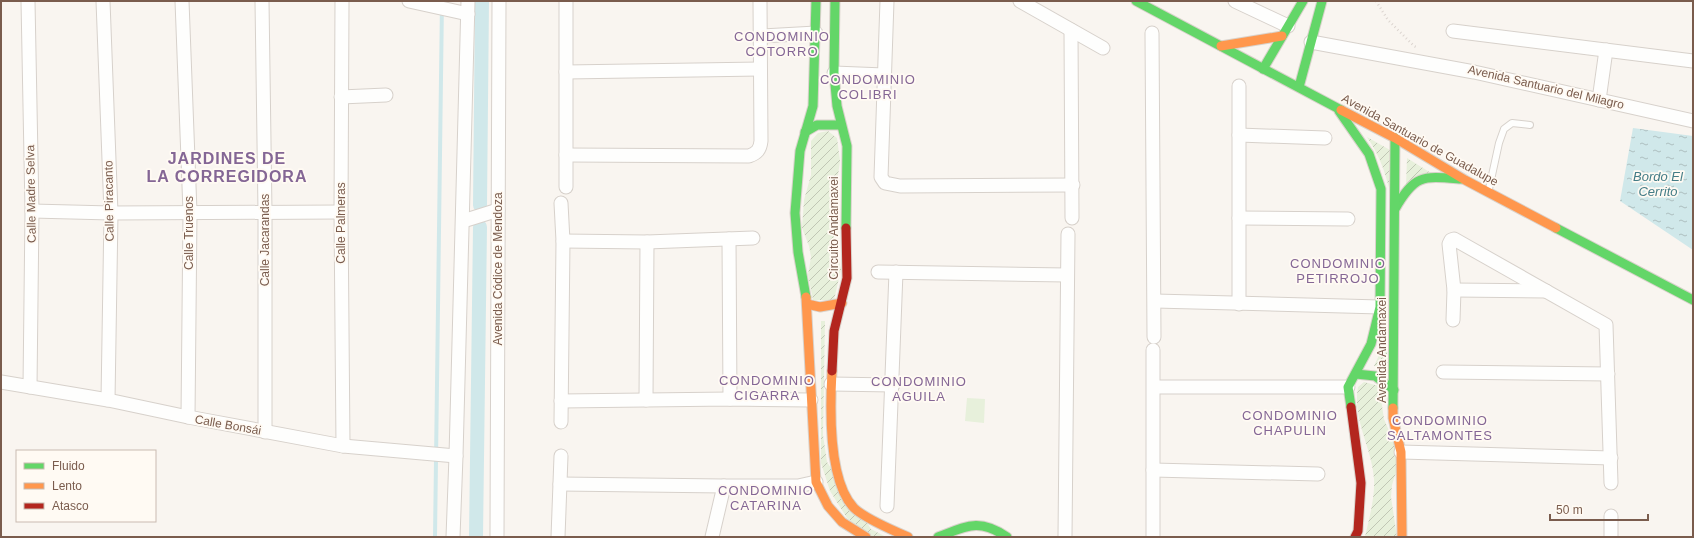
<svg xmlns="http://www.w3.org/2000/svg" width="1694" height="538" viewBox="0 0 1694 538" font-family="Arial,sans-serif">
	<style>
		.garden { fill: url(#garden-furrows) }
		.pitch { fill: #e7f0db }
		.water { fill: url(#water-ripples) }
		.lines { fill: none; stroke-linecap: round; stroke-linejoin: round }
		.stream { stroke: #d0e8ea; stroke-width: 4 }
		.canal { stroke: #d0e8ea; stroke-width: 14 }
		.lane-casing { stroke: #d7d1cb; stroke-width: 8 }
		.street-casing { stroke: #d7d1cb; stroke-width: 15 }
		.fast-casing { stroke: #d9d2cb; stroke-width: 11 }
		.slow-casing { stroke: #d9d2cb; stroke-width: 11 }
		.jam-casing { stroke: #d9d2cb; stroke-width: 11 }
		.path { stroke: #dcd5d0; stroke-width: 2.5; stroke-dasharray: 1 3; stroke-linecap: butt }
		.lane { stroke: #fefefd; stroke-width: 6 }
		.street { stroke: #fefefd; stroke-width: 13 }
		.fast { stroke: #63d668; stroke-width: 9 }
		.slow { stroke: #ff974d; stroke-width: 9 }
		.jam { stroke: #b3261e; stroke-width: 9 }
		.labels { text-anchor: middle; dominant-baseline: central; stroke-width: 3.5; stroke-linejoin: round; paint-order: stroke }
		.street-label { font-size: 12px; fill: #7a5c4d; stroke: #fffaf3 }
		.neighbourhood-label { font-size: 13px; letter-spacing: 1px; fill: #846695; stroke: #fffaf3 }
		.water-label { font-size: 13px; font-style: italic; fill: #437c86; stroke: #fffaf3 }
		.district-label { font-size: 16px; font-weight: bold; letter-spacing: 1px; fill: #846695; stroke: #fffaf3 }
	</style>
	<defs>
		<pattern id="garden-furrows" width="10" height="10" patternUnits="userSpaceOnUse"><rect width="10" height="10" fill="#e7f0db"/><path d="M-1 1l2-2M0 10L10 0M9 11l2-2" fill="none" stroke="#c0c6b4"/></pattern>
		<pattern id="water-ripples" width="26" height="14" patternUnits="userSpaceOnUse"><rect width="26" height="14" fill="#d0e8ea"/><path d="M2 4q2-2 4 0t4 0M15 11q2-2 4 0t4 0" fill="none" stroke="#aebfc0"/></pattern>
	</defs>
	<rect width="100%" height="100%" fill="#f9f5f0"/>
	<!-- garden -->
	<g class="garden">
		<path d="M828,131L837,138L840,161L832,219L835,247L841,269L834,300H813L808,275L811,257L809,246L802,228L804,200L811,175V141L818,133Z"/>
		<path d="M1367,137L1390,150V191C1385,172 1379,154 1367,137Z"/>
		<path d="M1407,158L1431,173L1406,186Z"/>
		<path d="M821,321H825L823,435L827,462L871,529L886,537H873L847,518L830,491L821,463Z"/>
		<path d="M1386,331L1388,371L1381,366H1374L1380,353Z"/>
		<path d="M1364,382L1379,386L1384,419L1398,452V466L1392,485L1391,497L1397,537H1365C1369,519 1375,498 1374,479C1372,448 1352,419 1358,387Z"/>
	</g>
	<!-- pitch -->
	<path class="pitch" d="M967,398L985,399L984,423L965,421Z"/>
	<!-- water -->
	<path class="water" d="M1633,128L1693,136V250L1620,201Z"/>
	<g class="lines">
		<!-- stream -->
		<path class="stream" d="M435,537L442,1"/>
		<!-- canal -->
		<g class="canal">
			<path d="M480,205L482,1"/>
			<path d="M476,537L480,227"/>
		</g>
		<!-- lane casing -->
		<g class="lane-casing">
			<path id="lane" d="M1489,189L1499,143L1504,129L1512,123L1530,125"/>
		</g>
		<!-- street casing -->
		<g class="street-casing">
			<g id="street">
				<path d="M28,1L32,211L30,387"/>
				<path d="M103,1L111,213L108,400"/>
				<path d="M182,1L190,212L188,417"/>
				<path d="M262,1L265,212V432"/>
				<path d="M342,1L341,212L343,446"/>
				<path d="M409,1L468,14"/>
				<path d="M566,1V187"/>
				<path d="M887,1L881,177L885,183L900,186L1073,185"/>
				<path d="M1020,1L1103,48"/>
				<path d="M1235,1L1288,26"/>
				<path d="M1071,30L1072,218"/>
				<path d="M1453,31L1693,61"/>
				<path d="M1152,33L1154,337"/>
				<path d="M760,36L816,33"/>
				<path d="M1311,42L1474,72L1693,121"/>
				<path d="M566,72L760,69"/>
				<path d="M834,73L884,75"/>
				<path d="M341,97L386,95"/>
				<path d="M1599,100L1606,50"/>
				<path d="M1239,135L1325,138"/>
				<path d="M566,155L749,156C757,153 760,150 761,141L760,1"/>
				<path d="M32,211L111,213L341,212"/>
				<path d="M1239,218L1348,219"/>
				<path d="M463,221L498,210"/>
				<path d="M729,239L730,399"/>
				<path d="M563,241L647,242L753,238"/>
				<path d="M878,272L1067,275"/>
				<path d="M1454,290L1546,291"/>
				<path d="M1155,301L1380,307"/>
				<path d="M1239,304V86"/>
				<path d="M1453,320L1454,290L1449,244L1451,240L1454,239L1606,325L1611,483"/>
				<path d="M1443,372L1608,374"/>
				<path d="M1,382L108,400L188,417L343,446L456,456"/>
				<path d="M831,384L893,385"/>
				<path d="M1154,387H1348"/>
				<path d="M646,400L647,242"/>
				<path d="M561,401L730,399L811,400"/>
				<path d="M561,422L563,241L561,203"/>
				<path d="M1401,452L1611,458"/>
				<path d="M1153,470L1318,474"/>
				<path d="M560,484L724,486H798L816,482"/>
				<path d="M887,506L896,272"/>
				<path d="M1611,516V537"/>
				<path d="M453,537L456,456L468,1"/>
				<path d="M497,537L499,1"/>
				<path d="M558,537L561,456"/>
				<path d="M712,537L724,486"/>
				<path d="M1065,537L1068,234"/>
				<path d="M1153,537V350"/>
			</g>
		</g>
		<!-- fast casing -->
		<g class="fast-casing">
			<g id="fast">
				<path d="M835,1L834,73L837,106L847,146L846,228"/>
				<path d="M1136,1L1341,110"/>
				<path d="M1263,69L1303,1"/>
				<path d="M1299,87L1322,1"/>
				<path d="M1339,111L1369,154L1381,189L1380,307L1371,344L1348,387L1351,407"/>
				<path d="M805,132L817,125H841"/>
				<path d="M1395,209C1415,174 1423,176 1461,179"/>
				<path d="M1556,228L1693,300"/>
				<path d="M806,297L798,252L795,213L800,151L813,106L816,1"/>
				<path d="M1356,374L1375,376L1394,390"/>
				<path d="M1393,408L1395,138"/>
				<path d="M938,537C967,526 979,518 1007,537"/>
			</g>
		</g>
		<!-- slow casing -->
		<g class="slow-casing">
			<g id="slow">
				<path d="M1221,46L1282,36"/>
				<path d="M1341,110L1395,138L1465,180L1556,228"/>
				<path d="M806,297L816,482L828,506L842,522L866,537"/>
				<path d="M807,304L820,307L842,303"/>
				<path d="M832,371C830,407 828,481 854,508C864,518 894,531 908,537"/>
				<path d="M1393,408V418L1401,452L1402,537"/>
			</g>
		</g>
		<!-- jam casing -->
		<g class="jam-casing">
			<g id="jam">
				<path d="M832,371L834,331L847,278L846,228"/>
				<path d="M1351,407L1361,483L1358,531L1355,537"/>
			</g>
		</g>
		<!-- path -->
		<path class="path" d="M1376,1L1388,20L1414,46L1418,48"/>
		<!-- lane -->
		<use href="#lane" class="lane"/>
		<!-- street -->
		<use href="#street" class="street"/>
		<!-- fast -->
		<use href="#fast" class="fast"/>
		<!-- slow -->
		<use href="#slow" class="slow"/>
		<!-- jam -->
		<use href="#jam" class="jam"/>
	</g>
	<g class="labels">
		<!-- street labels -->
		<g class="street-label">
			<text transform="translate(1546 87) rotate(13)">Avenida Santuario del Milagro</text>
			<text transform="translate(1420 140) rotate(29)">Avenida Santuario de Guadalupe</text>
			<text transform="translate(31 194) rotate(-91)">Calle Madre Selva</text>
			<text transform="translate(109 201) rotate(-91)">Calle Piracanto</text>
			<text transform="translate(341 223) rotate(-90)">Calle Palmeras</text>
			<text transform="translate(834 228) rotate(-90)">Circuito Andamaxei</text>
			<text transform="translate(189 233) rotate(-90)">Calle Truenos</text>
			<text transform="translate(265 240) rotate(-90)">Calle Jacarandas</text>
			<text transform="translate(498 269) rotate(-90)">Avenida Códice de Mendoza</text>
			<text transform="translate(1382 350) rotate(-90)">Avenida Andamaxei</text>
			<text transform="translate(228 425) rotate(10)">Calle Bonsái</text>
		</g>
		<!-- neighbourhood labels -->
		<g class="neighbourhood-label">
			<text x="782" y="36">CONDOMINIO<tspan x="782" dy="15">COTORRO</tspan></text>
			<text x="868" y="79">CONDOMINIO<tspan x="868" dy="15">COLIBRI</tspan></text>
			<text x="1338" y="263">CONDOMINIO<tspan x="1338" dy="15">PETIRROJO</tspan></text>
			<text x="767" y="380">CONDOMINIO<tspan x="767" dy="15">CIGARRA</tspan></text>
			<text x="919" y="381">CONDOMINIO<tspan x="919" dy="15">AGUILA</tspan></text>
			<text x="1290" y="415">CONDOMINIO<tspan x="1290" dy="15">CHAPULIN</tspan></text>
			<text x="1440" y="420">CONDOMINIO<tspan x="1440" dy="15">SALTAMONTES</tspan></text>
			<text x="766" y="490">CONDOMINIO<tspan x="766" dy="15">CATARINA</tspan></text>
		</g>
		<!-- water labels -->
		<g class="water-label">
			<text x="1658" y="176">Bordo El<tspan x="1658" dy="15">Cerrito</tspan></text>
		</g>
		<!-- district labels -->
		<g class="district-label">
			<text x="227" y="158">JARDINES DE<tspan x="227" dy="18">LA CORREGIDORA</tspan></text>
		</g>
	</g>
	<!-- border -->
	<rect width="1694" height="538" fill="none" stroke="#7a5c4d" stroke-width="4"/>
	<!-- legend -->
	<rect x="16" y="450" width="140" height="72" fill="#fffaf3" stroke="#cabbb1"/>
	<rect x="24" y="463" width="20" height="6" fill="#63d668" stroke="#cabbb1"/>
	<text x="52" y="470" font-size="12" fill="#7a5c4d">Fluido</text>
	<rect x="24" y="483" width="20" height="6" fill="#ff974d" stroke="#cabbb1"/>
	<text x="52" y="490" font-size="12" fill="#7a5c4d">Lento</text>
	<rect x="24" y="503" width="20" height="6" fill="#b3261e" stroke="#cabbb1"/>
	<text x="52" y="510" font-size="12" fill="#7a5c4d">Atasco</text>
	<!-- scale -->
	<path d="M1550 514v6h98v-6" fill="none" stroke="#7a5c4d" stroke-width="2"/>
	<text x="1556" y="514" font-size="12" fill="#7a5c4d" stroke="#fffaf3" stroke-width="3" paint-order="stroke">50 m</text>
</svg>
